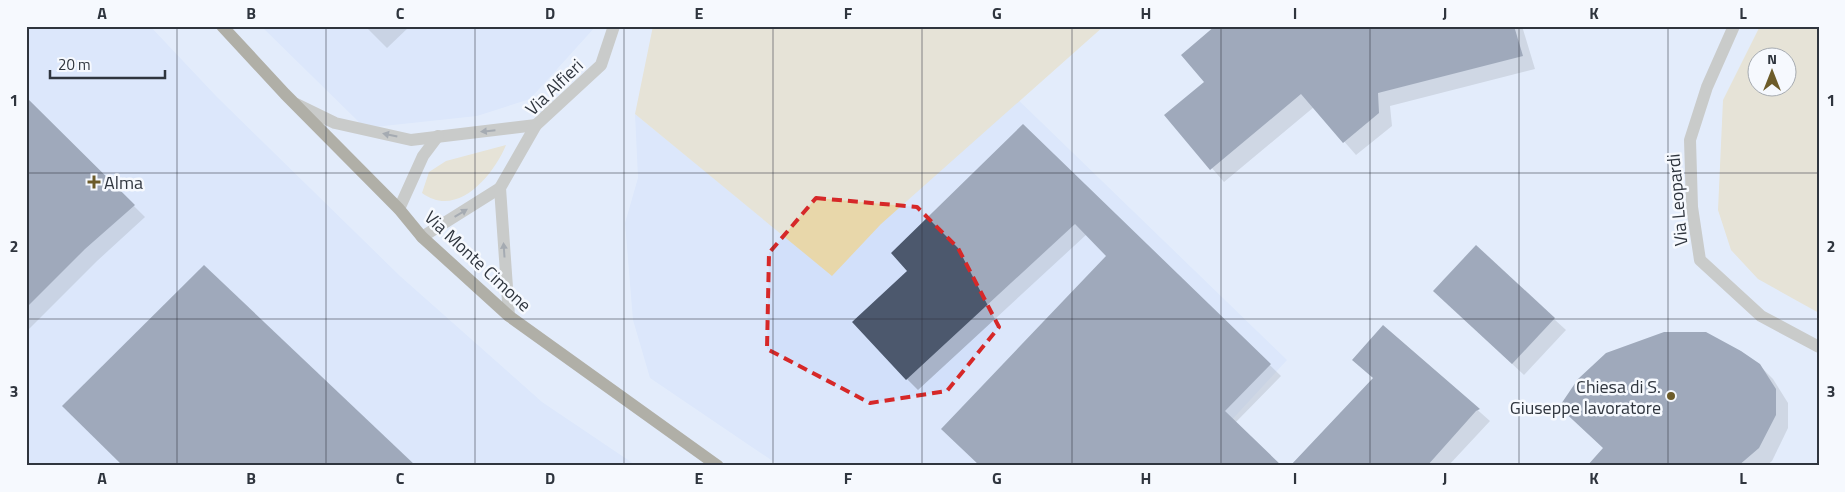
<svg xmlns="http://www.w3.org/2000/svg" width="1845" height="492" viewBox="0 0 1845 492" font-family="'Titillium Web',sans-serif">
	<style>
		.built { fill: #d2e0fa }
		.green { fill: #e8d7aa; fill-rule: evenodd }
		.shadow { fill: #0003 }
		.building { fill: #4c586d }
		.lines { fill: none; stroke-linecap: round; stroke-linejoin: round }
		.minor { stroke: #a9a28f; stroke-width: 12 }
		.major { stroke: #726542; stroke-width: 12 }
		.oneway { fill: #5a5b5a }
		.marked { fill: none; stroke: #d62828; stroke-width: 4; stroke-dasharray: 10 6; stroke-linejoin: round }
		.grid { fill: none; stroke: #2f353e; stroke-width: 1; stroke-opacity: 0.55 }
		.poi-dot { fill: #6d5c2a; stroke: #f6f9fe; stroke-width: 2 }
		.labels { text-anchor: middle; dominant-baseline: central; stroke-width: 5; stroke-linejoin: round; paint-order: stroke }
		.street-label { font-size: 18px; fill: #2f353e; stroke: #f6f9fe }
		.poi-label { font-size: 18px; fill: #2f353e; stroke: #f6f9fe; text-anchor: start }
		.neatline { fill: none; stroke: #2f353e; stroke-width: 2 }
		.grid-label { font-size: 16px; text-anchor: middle; font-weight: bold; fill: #2f353e }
	</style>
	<rect width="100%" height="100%" fill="#e3ecfb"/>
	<!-- built -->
	<g class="built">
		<path d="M26,26H150L217,97L400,276L542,402L637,466H26Z"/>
		<path d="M261,26H596L530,99L477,116L365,128Z"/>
		<path d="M1007,89L1287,360L1189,466H780L650,378L633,320L625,223L638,178L635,114L832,275Z"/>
	</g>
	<!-- green -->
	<g class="green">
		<path d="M653,26H1104L881,224L832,276L635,114Z"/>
		<path d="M1760,26H1819V313L1758,279L1731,250L1718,210L1723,100ZM1758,58H1788V88H1758Z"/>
		<path d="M506,145C493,176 457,219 422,193L429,172L446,161Z"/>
	</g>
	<!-- shadow -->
	<g class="shadow">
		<path d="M365,26H410L387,48Z"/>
		<path d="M1217,26H1522L1535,69L1390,106L1392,126L1356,155L1314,107L1224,182L1166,115L1206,82Z"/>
		<path d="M26,99L145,217L97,261L26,332Z"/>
		<path d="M1023,125L1281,376L1235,423L981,466L1108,256L1087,234L918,390L907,379L909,271Z"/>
		<path d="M1446,302L1554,319L1566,330L1524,375Z"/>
		<path d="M1383,326L1490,421L1449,465L1446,463L1444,466H1292L1374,379Z"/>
		<path d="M1759,365L1773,379L1788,403V428L1772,461L1766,466H1589Z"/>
	</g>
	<!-- building -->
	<g class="building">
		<path d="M1215,26H1514L1523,56L1378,93L1379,113L1343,143L1301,94L1210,170L1164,115L1204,82L1181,55Z"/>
		<path d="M26,97L135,205L85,249L26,308Z"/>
		<path d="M1023,124L1271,364L1225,411L1282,466H980L941,429L1106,256L1075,224L906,380L852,322L907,271L891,253Z"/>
		<path d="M1476,245L1555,318L1512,364L1433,291Z"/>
		<path d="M204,265L416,466H123L62,406Z"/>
		<path d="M1383,325L1480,409L1476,411L1427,466H1290L1373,378L1352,360Z"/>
		<path d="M1664,332H1706L1741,351L1760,364L1776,389V415L1759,448L1738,466H1587L1603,448L1559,407L1578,379L1606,353Z"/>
	</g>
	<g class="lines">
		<!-- minor -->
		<g class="minor">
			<path d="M1734,26L1707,87L1690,140L1692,207L1700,260L1761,316L1819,347"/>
			<path d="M296,104L335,123L411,140L536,125"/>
			<path d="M399,209L423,156L438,136"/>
			<path d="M422,237L500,188"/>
			<path d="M509,316L500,188L536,125L601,65L614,26"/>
		</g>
		<!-- major -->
		<path class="major" d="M222,26L285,94L399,209L422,237L509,316L718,466"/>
	</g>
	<!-- one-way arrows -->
	<defs><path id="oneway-solid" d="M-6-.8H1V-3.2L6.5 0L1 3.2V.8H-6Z" transform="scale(1.25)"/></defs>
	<g class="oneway">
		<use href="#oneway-solid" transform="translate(488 131) rotate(174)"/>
		<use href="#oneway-solid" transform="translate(390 135) rotate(-168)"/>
		<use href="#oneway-solid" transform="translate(461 213) rotate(-31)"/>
		<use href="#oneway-solid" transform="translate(504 250) rotate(-94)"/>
	</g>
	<!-- marked area -->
	<path d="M0 0H1845V492H0ZM816,198L917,207L958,248L999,327L947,391L870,403L767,349L769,253Z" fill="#e3ecfb" fill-opacity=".55" fill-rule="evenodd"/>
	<path class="marked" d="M816,198L917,207L958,248L999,327L947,391L870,403L767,349L769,253Z"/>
	<!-- grid -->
	<path class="grid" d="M177,26V466M326,26V466M475,26V466M624,26V466M773,26V466M922,26V466M1072,26V466M1221,26V466M1370,26V466M1519,26V466M1668,26V466M26,173H1819M26,319H1819"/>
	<!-- markers -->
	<g class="poi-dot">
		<path d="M91.5 174.5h5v5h5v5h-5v5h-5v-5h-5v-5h5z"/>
		<circle cx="1671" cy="396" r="5"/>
	</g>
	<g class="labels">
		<!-- street labels -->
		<g class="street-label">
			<text transform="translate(554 87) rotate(-44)">Via Alfieri</text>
			<text transform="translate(1677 200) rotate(-95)">Via Leopardi</text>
			<text transform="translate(478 261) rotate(43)">Via Monte Cimone</text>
		</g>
		<!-- poi labels -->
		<g class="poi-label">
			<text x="104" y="182">Alma</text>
			<text x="1661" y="386" text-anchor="end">Chiesa di S.<tspan x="1661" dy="21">Giuseppe lavoratore</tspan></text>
		</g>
	</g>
	<!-- border -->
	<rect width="1845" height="492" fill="none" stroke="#f6f9fe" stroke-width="55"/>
	<!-- north arrow -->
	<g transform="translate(1772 72)"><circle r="24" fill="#f6f9fe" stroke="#a6abb1"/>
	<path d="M0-4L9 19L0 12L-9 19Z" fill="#6d5c2a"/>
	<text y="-8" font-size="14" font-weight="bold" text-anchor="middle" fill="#2f353e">N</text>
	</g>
	<!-- scale -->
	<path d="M50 70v8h115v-8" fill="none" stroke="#2f353e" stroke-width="2.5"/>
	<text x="58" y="70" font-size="15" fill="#2f353e" stroke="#f6f9fe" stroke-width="4" paint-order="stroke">20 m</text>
	<rect x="28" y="28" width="1790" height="436" class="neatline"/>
	<g class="grid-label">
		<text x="102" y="19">A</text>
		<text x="251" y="19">B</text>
		<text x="400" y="19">C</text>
		<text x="550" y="19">D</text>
		<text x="699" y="19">E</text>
		<text x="848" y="19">F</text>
		<text x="997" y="19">G</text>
		<text x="1146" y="19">H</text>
		<text x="1295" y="19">I</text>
		<text x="1445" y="19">J</text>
		<text x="1594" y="19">K</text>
		<text x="1743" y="19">L</text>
		<text x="14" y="106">1</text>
		<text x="1831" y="106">1</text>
		<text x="14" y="252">2</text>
		<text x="1831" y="252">2</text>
		<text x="14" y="397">3</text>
		<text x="1831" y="397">3</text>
		<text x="102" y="484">A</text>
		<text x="251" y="484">B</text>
		<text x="400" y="484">C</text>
		<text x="550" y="484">D</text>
		<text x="699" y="484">E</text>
		<text x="848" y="484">F</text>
		<text x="997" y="484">G</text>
		<text x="1146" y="484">H</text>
		<text x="1295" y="484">I</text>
		<text x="1445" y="484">J</text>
		<text x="1594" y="484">K</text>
		<text x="1743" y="484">L</text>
	</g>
</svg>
